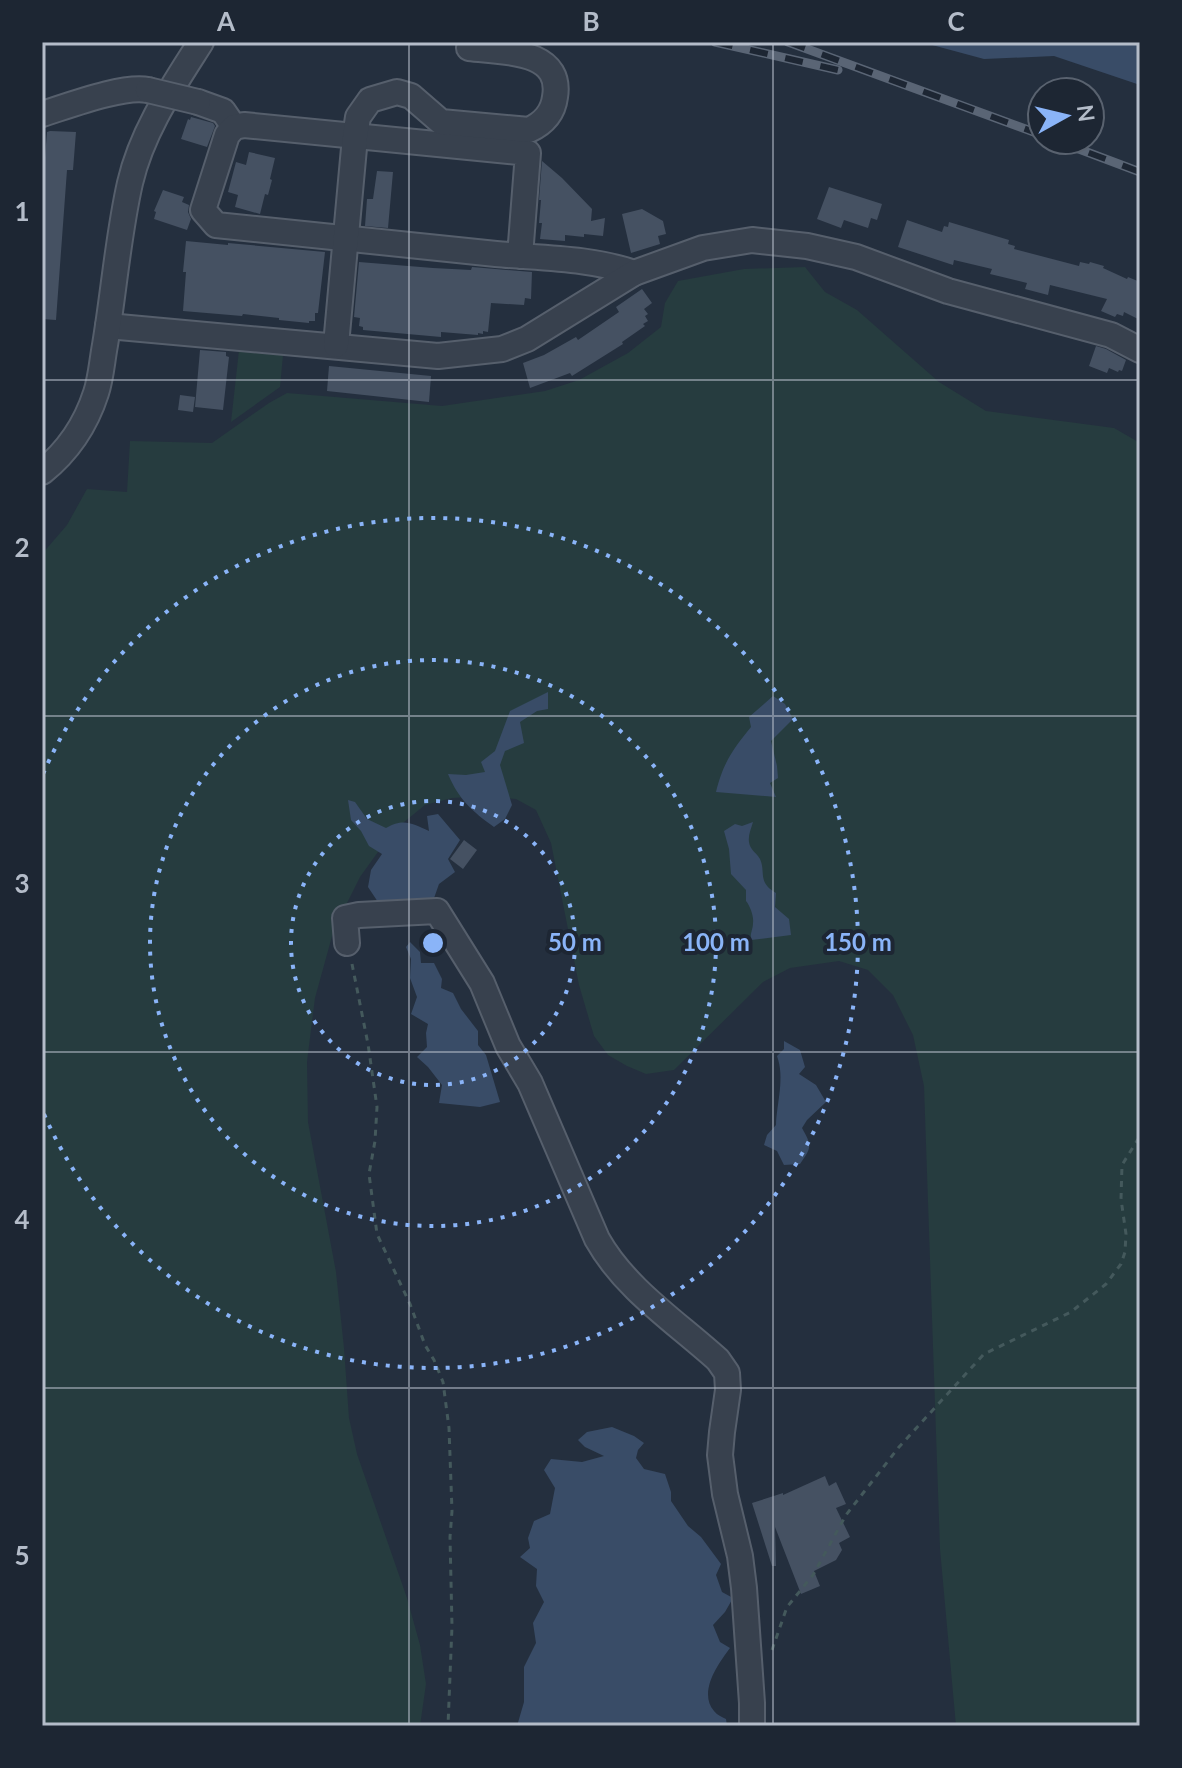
<svg xmlns="http://www.w3.org/2000/svg" width="1182" height="1768" viewBox="0 0 1182 1768" font-family="Lato,sans-serif">
	<style>
		.green { fill: #263c3f }
		.water { fill: #394c67 }
		.building { fill: #455162 }
		.lines { fill: none; stroke-linecap: round; stroke-linejoin: round }
		.minor-casing { stroke: #565f6c; stroke-width: 28 }
		.path { stroke: #44595c; stroke-width: 3; stroke-dasharray: 6 6; stroke-linecap: butt }
		.minor { stroke: #38414e; stroke-width: 24 }
		.rail-casing { stroke: #5a6575; stroke-width: 9 }
		.rail { stroke: #1d2633; stroke-width: 6; stroke-dasharray: 18; stroke-linecap: butt }
		.minor-bridge-casing { stroke: #565f6c; stroke-width: 28; stroke-linecap: butt }
		.minor-bridge { stroke: #38414e; stroke-width: 24 }
		.grid { fill: none; stroke: #b4bcc9; stroke-width: 2; stroke-opacity: 0.55 }
		.ring { fill: none; stroke: #8ab4f8; stroke-width: 4; stroke-dasharray: 4 8 }
		.centre { fill: #8ab4f8; stroke: #1d2633; stroke-width: 4 }
		.ring-label { font-size: 24px; text-anchor: middle; font-weight: bold; fill: #8ab4f8; stroke: #1d2633; stroke-width: 8; stroke-linejoin: round; paint-order: stroke }
		.neatline { fill: none; stroke: #b4bcc9; stroke-width: 3 }
		.grid-label { font-size: 26px; text-anchor: middle; font-weight: bold; fill: #b4bcc9 }
	</style>
	<rect width="100%" height="100%" fill="#242f3e"/>
	<!-- green -->
	<g class="green">
		<path d="M805,267L825,292L857,310L939,382L986,411L1114,428L1140,443V1726H956L940,1549L924,1086L913,1035L893,995L868,970L839,961L790,968L763,982L674,1070L646,1074L627,1066L608,1055L594,1036L579,985L551,843L536,810L516,799L487,796L452,798L425,805L393,831L360,877L334,929L315,998L307,1062L308,1122L336,1272L344,1348L349,1418L357,1454L407,1598L420,1645L426,1684L420,1726H42V554L67,525L87,489L127,492L130,441L212,443L269,403L287,393L442,406L545,391L579,380L628,353L661,327L665,303L678,281L744,269Z"/>
		<path d="M239,350L283,355L280,387L231,422Z"/>
	</g>
	<!-- water -->
	<g class="water">
		<path d="M921,42H1140V85L1054,56L984,59Z"/>
		<path d="M548,692V709L537,711L520,722L524,743L505,751L500,765L512,805L505,819L494,827C472,811 459,800 448,774L466,775L485,772L481,762L495,751L510,711Z"/>
		<path d="M773,696L785,704L793,719L771,741L777,766L778,778L770,783L776,797L716,792C723,763 733,749 751,727L749,717Z"/>
		<path d="M348,800L355,802L367,819L386,828C403,818 412,823 429,831L427,816L438,814L460,840L448,859L455,872L439,884L433,901L380,905L368,887L371,870L382,854L369,846L361,831L351,820Z"/>
		<path d="M753,822C751,829 748,835 749,842C750,850 756,852 760,859C766,872 757,882 776,893L775,907L789,919L791,935L751,940C750,932 753,930 753,923C754,916 750,906 746,901V890L731,874L729,849L724,831L735,824L742,826Z"/>
		<path d="M410,942L420,952L421,963H434L442,979L441,988L453,993L461,1009L478,1031V1045L486,1055L500,1102L480,1107L439,1103L442,1085L428,1067L417,1057L427,1047L426,1033L428,1024L411,1014L417,997L410,978L411,959L406,947Z"/>
		<path d="M784,1041L800,1050L805,1067L799,1074L816,1085L826,1102L807,1120L802,1128C812,1146 812,1147 800,1164L784,1165L777,1151L764,1145L767,1135L776,1125C777,1102 785,1078 777,1056L784,1049Z"/>
		<path d="M612,1427L634,1436L644,1443L638,1450L636,1458L644,1469L665,1474L671,1492V1501L688,1526L701,1537L721,1564L716,1575L722,1592L733,1598L725,1612L713,1625L720,1642L730,1648C718,1664 698,1692 714,1711C717,1715 722,1717 726,1719L727,1726H517L524,1702V1667L536,1643L533,1623L544,1602L536,1586L537,1569L520,1557L530,1548L528,1538L534,1521L550,1514L555,1488L544,1470L551,1459L582,1462L604,1456L585,1447L578,1440L587,1432Z"/>
	</g>
	<!-- building -->
	<g class="building">
		<path d="M191,117L213,123L215,126L207,147L181,139L188,119L190,120Z"/>
		<path d="M50,131L76,132L73,170H67L56,320L42,319V195L47,132Z"/>
		<path d="M249,152L275,158L270,179L272,180L268,195L265,194L260,214L235,207L238,195L228,192L236,162L246,165Z"/>
		<path d="M542,161L562,178L592,209L591,221L605,218L603,236L584,234V237L565,235V241L540,239L542,223H539L541,200H539Z"/>
		<path d="M377,171L393,172L388,228L365,226L367,199H373Z"/>
		<path d="M829,187L882,204L877,220L871,218L868,228L844,220L841,228L817,219Z"/>
		<path d="M163,190L184,197L182,202L189,205L188,212L191,219L187,230L154,219L156,212L154,211Z"/>
		<path d="M642,209L663,221L666,234L658,236L660,244L631,253L622,214Z"/>
		<path d="M907,220L942,232L944,226L948,227L949,222L1009,240L1008,244L1015,246L1014,249L1079,266L1080,262L1089,264L1090,262L1104,266L1103,268L1127,279L1128,277L1140,282V320L1124,312L1123,316L1117,314L1115,317L1101,311L1107,299L1050,285L1048,295L1025,289L1027,283L990,274L992,269L954,260L953,265L898,247Z"/>
		<path d="M186,241L228,245V243L325,252L318,313H315V321H309V323L279,320V318L243,314L242,316L183,311L186,272H183Z"/>
		<path d="M359,262L433,268L471,270L472,267L532,272L531,299L525,298L524,305L491,303L488,332L483,331V334L478,333V335L441,332V337L363,330V327L359,326L360,318L354,317Z"/>
		<path d="M642,289L652,303L644,309L648,314L645,316L648,321L643,324L645,326L622,342L623,344L572,376L570,373L530,388L523,363L544,355L576,337L578,340L619,312L616,307Z"/>
		<path d="M1096,346L1106,349L1126,360L1122,371L1119,370L1118,372L1109,368L1107,373L1089,366Z"/>
		<path d="M200,350L226,352V356L229,357L223,410L195,407Z"/>
		<path d="M329,366L431,376L429,402L327,391Z"/>
		<path d="M180,395L195,397L193,412L178,410Z"/>
		<path d="M464,840L477,850L463,869L450,859Z"/>
		<path d="M825,1476L829,1486L836,1482L846,1504L836,1508L850,1537L839,1543L842,1550L836,1560L814,1571L820,1586L801,1594L775,1527L776,1566H772L752,1503L783,1493V1495Z"/>
	</g>
	<g class="lines">
		<!-- minor casing -->
		<g class="minor-casing">
			<g id="minor">
				<path d="M198,102L223,111L234,127"/>
				<path d="M42,114C68,106 123,85 148,90"/>
				<path d="M520,256L528,153L244,125L234,127L227,135L203,210L216,225C309,235 402,245 496,254C539,258 593,258 634,273"/>
				<path d="M108,326L438,356L502,349L527,339L634,273L703,248L752,240L807,246L856,257L948,291L1111,335L1140,350"/>
				<path d="M336,345L355,137L358,117L370,100L397,92L411,96L441,122L529,130C544,123 553,113 555,97C563,49 501,52 469,48"/>
				<path d="M42,472C67,452 86,424 96,393C101,378 102,361 105,345C114,291 118,236 130,183C142,131 173,86 201,42"/>
				<path d="M347,943L345,918L359,915L437,911L482,983L508,1046L530,1083L597,1239C625,1289 676,1322 718,1360L727,1373L728,1390L722,1432L720,1455L725,1494L740,1556L744,1588L752,1703V1726"/>
			</g>
		</g>
		<!-- path -->
		<g class="path">
			<path d="M352,964L368,1044L377,1107L375,1141L369,1174L377,1234L410,1304L425,1345L434,1360L443,1382L449,1428L452,1511L450,1537L452,1626L448,1726"/>
			<path d="M772,1650L787,1607L813,1575L846,1515L899,1447L984,1354L1071,1312L1106,1284L1121,1264L1125,1252L1126,1234L1121,1199L1122,1165L1140,1136"/>
		</g>
		<!-- minor -->
		<use href="#minor" class="minor"/>
		<!-- rail casing -->
		<g class="rail-casing">
			<g id="rail">
				<path d="M715,42L838,70"/>
				<path d="M788,42L1042,135"/>
				<path d="M1055,140L1140,172"/>
			</g>
		</g>
		<!-- rail -->
		<use href="#rail" class="rail"/>
		<!-- minor-bridge casing -->
		<g class="minor-bridge-casing">
			<path id="minor-bridge" d="M148,90L198,102"/>
		</g>
		<!-- minor-bridge -->
		<use href="#minor-bridge" class="minor-bridge"/>
	</g>
	<!-- grid -->
	<path class="grid" d="M409,42V1726M773,42V1726M42,380H1140M42,716H1140M42,1052H1140M42,1388H1140"/>
	<!-- distance rings -->
	<g class="ring">
		<circle cx="433" cy="943" r="142"/>
		<circle cx="433" cy="943" r="283"/>
		<path d="M43 774A425 425 0 1 1 43 1112"/>
	</g>
	<circle cx="433" cy="943" r="12" class="centre"/>
	<g class="ring-label">
		<text x="575" y="951">50 m</text>
		<text x="716" y="951">100 m</text>
		<text x="858" y="951">150 m</text>
	</g>
	<!-- border -->
	<rect width="1182" height="1768" fill="none" stroke="#1d2633" stroke-width="88"/>
	<!-- north arrow -->
	<g transform="translate(1066 116) rotate(82)"><circle r="38" fill="#1d2633" stroke="#59626f" stroke-width="2"/>
	<path d="M0-6L14 30L0 20L-14 30Z" fill="#8ab4f8"/>
	<text y="-12" font-size="22" font-weight="bold" text-anchor="middle" fill="#b4bcc9">N</text>
	</g>
	<rect x="44" y="44" width="1094" height="1680" class="neatline"/>
	<g class="grid-label">
		<text x="226" y="31">A</text>
		<text x="591" y="31">B</text>
		<text x="956" y="31">C</text>
		<text x="22" y="221">1</text>
		<text x="22" y="557">2</text>
		<text x="22" y="893">3</text>
		<text x="22" y="1229">4</text>
		<text x="22" y="1565">5</text>
	</g>
</svg>
